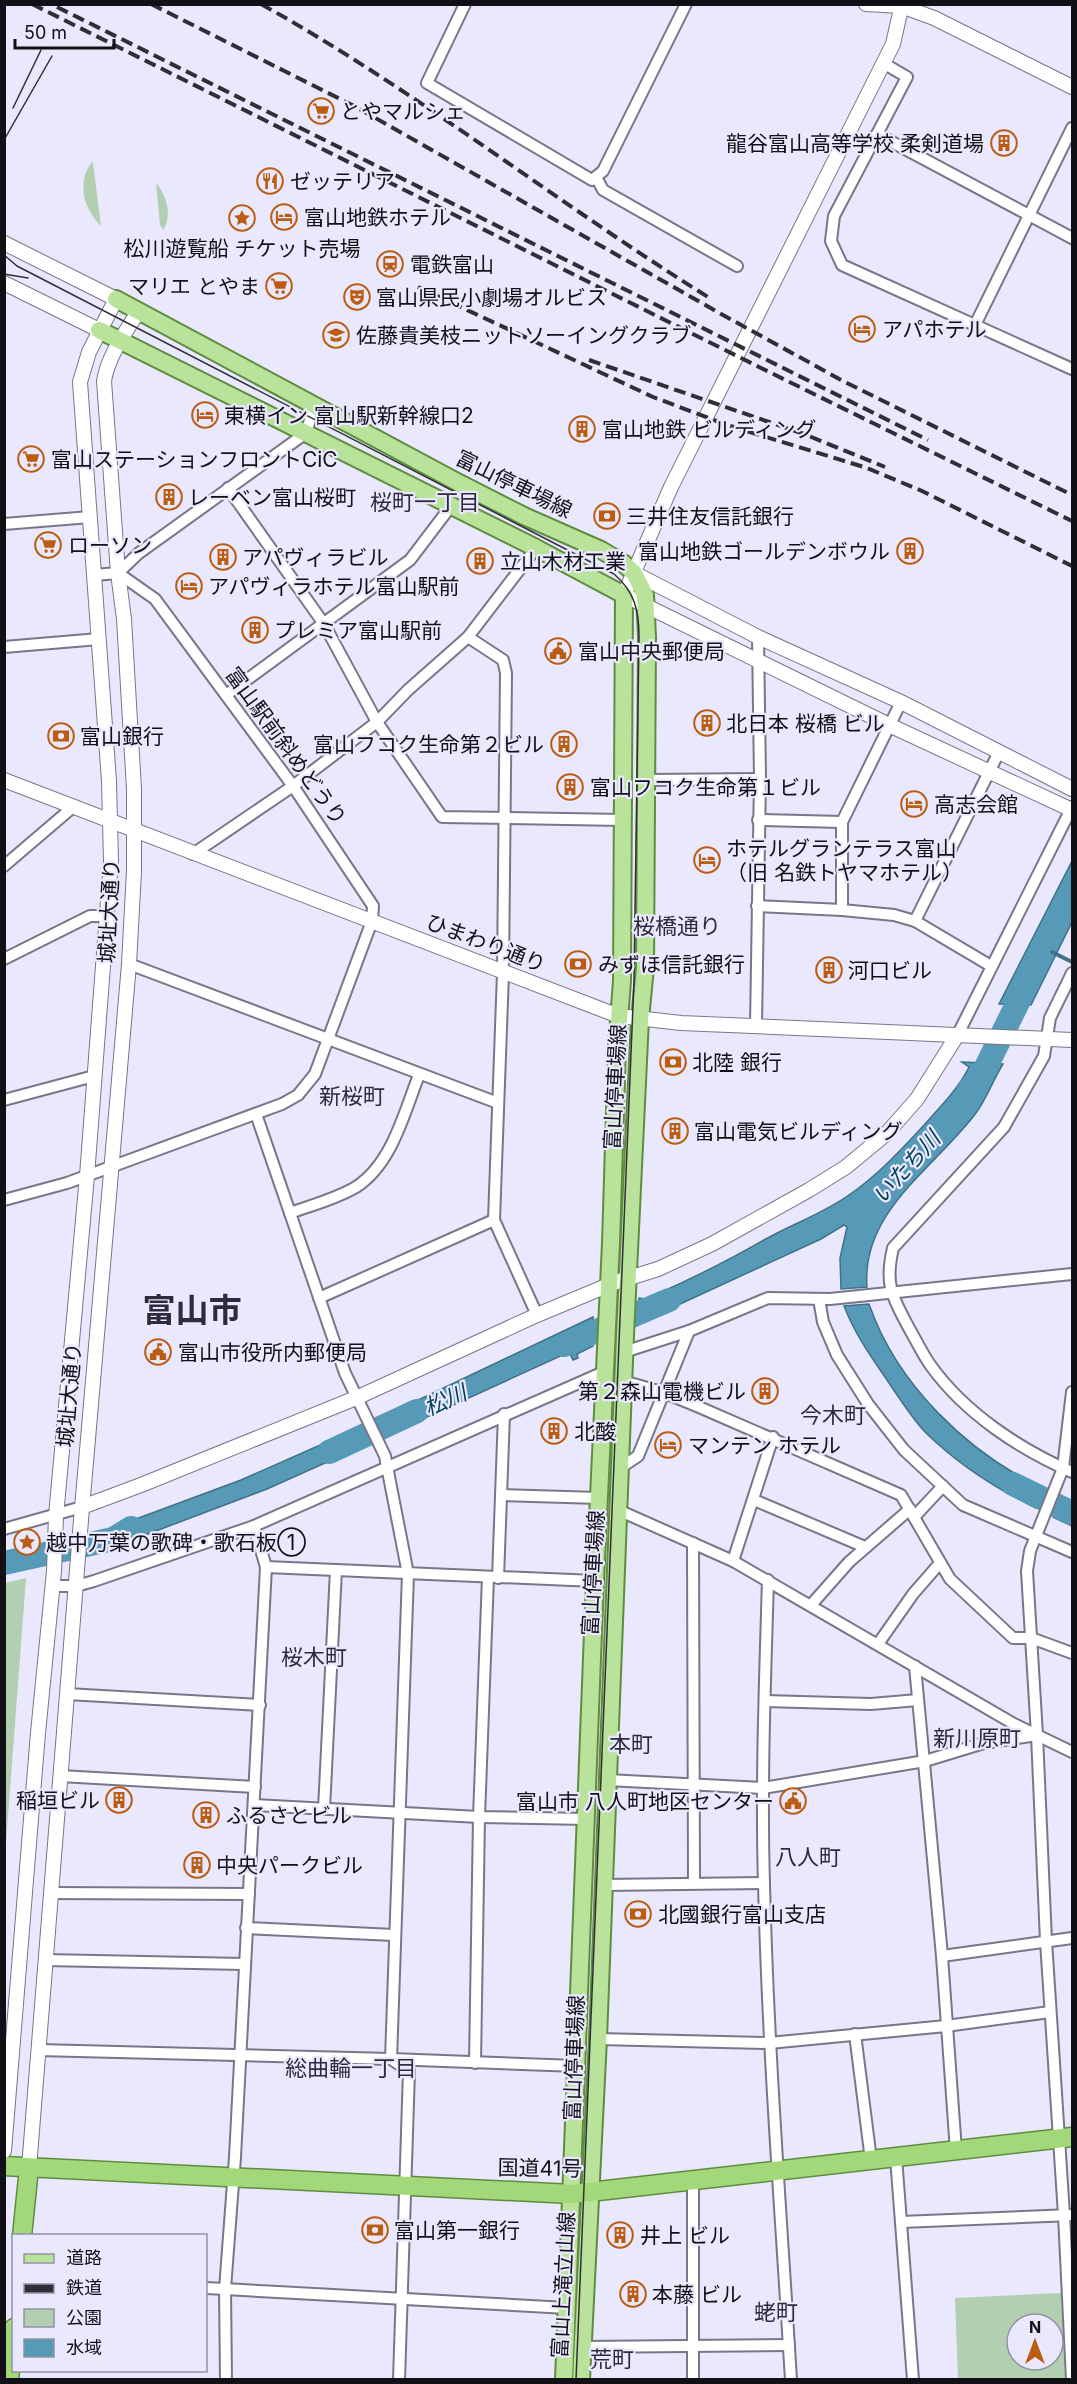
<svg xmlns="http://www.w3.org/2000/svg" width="1077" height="2384" viewBox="0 0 1077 2384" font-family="Inter,'Noto Sans JP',sans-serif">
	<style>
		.green { fill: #b2d0b1; fill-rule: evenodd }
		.water { fill: #569ab7; stroke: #417187; stroke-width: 1.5 }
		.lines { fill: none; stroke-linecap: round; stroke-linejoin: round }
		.stream { stroke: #417187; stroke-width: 4 }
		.river { stroke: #569ab7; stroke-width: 24 }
		.minor-casing { stroke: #787689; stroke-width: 14 }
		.tertiary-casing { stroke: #787689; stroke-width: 16 }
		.primary-casing { stroke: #608c41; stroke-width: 20 }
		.trunk-casing { stroke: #608c41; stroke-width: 21 }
		.minor { stroke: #fff; stroke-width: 10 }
		.tertiary { stroke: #fff; stroke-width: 14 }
		.primary { stroke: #b9e29b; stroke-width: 16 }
		.trunk { stroke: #a2d87a; stroke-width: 18 }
		.tram { stroke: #302f38; stroke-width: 1.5 }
		.rail { stroke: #302f38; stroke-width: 4; stroke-dasharray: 12 6; stroke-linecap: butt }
		.labels { text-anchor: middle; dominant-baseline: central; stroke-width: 4.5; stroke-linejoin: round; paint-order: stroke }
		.poi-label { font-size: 21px; fill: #111017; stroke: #eae8fd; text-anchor: start }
		.street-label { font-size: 21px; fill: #111017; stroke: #eae8fd }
		.neighbourhood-label { font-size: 22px; fill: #2e2c3c; stroke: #eae8fd }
		.water-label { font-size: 22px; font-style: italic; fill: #024156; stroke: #eae8fd }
		.town-label { font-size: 33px; font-weight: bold; fill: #2e2c3c; stroke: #eae8fd }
	</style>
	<rect width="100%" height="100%" fill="#eae8fd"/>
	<!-- green -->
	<g class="green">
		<path d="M92,162L93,163L101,226C84,210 76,182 92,162Z"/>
		<path d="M156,183C166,194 173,216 163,230L160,225Z"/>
		<path d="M26,1578L5,1856V1583Z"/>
		<path d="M1061,2293L1065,2379H958L955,2298ZM1017,2324H1053V2360H1017Z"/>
	</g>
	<!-- water -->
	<g class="water">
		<path d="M1072,861V922L1031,1005L999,1004Z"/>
		<path d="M962,1062L1003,1064C993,1080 987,1098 976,1113C935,1168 861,1211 867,1287L841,1289L840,1258L847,1227L844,1225L821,1239L639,1323V1298L646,1299C687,1281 726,1262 764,1240C792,1224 822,1214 849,1195C877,1176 902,1149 925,1124C941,1106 958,1089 969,1067Z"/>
		<path d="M869,1304C897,1385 968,1453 1044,1489L1036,1508C996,1489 958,1464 926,1433C910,1416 898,1396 885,1377C869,1354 854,1332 844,1306Z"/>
		<path d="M593,1317V1346L577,1354L578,1358L573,1360L569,1352L388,1435L387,1425L383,1424L380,1418Z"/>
		<path d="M354,1430L358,1441L363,1446L267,1489L103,1551L104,1532L117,1526L241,1480Z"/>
		<path d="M1061,1496L1072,1501V1526L1053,1517Z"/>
		<path d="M28,1549L26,1565L5,1571V1556Z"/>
	</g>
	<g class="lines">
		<!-- stream -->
		<path class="stream" d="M1052,952L1072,962"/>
		<!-- river -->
		<g class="river">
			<path d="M969,1090L985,1069L1031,976"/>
			<path d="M564,1345L669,1300"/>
			<path d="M329,1452L417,1411"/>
			<path d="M1013,1484L1072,1513"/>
			<path d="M4,1563L113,1539L131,1528"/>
		</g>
		<!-- minor casing -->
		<g class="minor-casing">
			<g id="minor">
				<path d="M465,4L427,83L592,180L603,171L686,4"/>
				<path d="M883,63L907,77L834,216L831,241L842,265L1072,369"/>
				<path d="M877,134L1072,238"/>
				<path d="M596,177L603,190L737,266"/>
				<path d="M975,325L1072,128"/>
				<path d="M228,488L324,624L377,722L442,817L624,820"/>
				<path d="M4,524L90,517"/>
				<path d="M118,573L139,553L306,433L314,407"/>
				<path d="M468,637L503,660L506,673L503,973L494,1220L537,1315"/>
				<path d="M4,647L99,639"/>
				<path d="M226,695L410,560L451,506"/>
				<path d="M647,780L760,779"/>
				<path d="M758,820L842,822"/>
				<path d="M193,854L293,786L377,722L408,690L468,637L536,548"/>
				<path d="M4,866L73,807"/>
				<path d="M757,906L842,910L894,915L915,921L991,966"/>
				<path d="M842,910V822L901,702"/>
				<path d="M915,921L999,752"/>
				<path d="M4,959L90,916H106"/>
				<path d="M129,964L498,1103"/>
				<path d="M1072,973L1050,1018L1044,1056L1004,1127L893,1248C884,1286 893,1298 910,1330C917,1342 923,1355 931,1366C965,1413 1019,1449 1072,1472"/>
				<path d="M756,1026L760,779L758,637"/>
				<path d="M958,1034L1072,807"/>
				<path d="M4,1100L94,1076"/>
				<path d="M256,1114L345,1373L385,1456L408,1574L391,2059L409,2071L399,2380"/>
				<path d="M4,1200L67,1183L282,1104L298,1095L315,1074L372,921L373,906L293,786L155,599L118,573L94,575"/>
				<path d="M290,1213C312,1205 336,1199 356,1187C392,1164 404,1113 419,1075"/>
				<path d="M319,1298L494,1220"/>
				<path d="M819,1299L823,1322L837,1355L868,1404L904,1450L963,1505L1072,1552"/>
				<path d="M624,1352L689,1331L768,1298L830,1299L1072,1274"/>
				<path d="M623,1381L665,1393L699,1407L901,1495L950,1579L1013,1638H1031L1072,1653"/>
				<path d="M620,1468L638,1456L689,1331"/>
				<path d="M501,1495L599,1498"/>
				<path d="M754,1500L865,1547"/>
				<path d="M618,1510L733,1561L1014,1724L1072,1752"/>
				<path d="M915,1516L943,1486"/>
				<path d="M4,1529L82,1507"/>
				<path d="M693,1543L694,1883"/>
				<path d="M733,1561L773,1437"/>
				<path d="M266,1567L595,1581"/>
				<path d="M498,1578L504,1414"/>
				<path d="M768,1580C765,1681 761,1783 764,1884C768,2050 781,2214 791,2380"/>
				<path d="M53,1586H76L94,1581L254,1526L606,1371"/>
				<path d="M811,1605L849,1562L910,1509"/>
				<path d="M878,1644L913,1594L940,1563"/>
				<path d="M915,1666L942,1956L956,2151"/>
				<path d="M67,1694L260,1705"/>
				<path d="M765,1701L871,1704L918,1700"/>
				<path d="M60,1776L255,1787"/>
				<path d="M607,1780L763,1788L925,1761L984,1743L1037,1735"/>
				<path d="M254,1805L479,1817L587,1819"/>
				<path d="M324,1809L336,1570"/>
				<path d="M603,1885L764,1883"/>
				<path d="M51,1893L249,1894"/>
				<path d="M246,1928L394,1935"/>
				<path d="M942,1956L1072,1938"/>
				<path d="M45,1960L244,1964"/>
				<path d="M855,2034L871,2160"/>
				<path d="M598,2039L769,2043L946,2026L1050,2012"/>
				<path d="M38,2050L391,2059L577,2066"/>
				<path d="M475,2063L479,1817L488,1577"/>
				<path d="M896,2157L913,2380"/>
				<path d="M901,2222L1072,2215"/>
				<path d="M206,2288L567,2308"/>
				<path d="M583,2347L789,2345"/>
				<path d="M226,2380L225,2289L235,2157L266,1567L254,1526"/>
				<path d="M693,2380V2180"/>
				<path d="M1072,2380L1064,2215L1046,1941L1037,1735L1027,1571L1030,1551L1063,1468L1072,1392"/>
			</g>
		</g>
		<!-- tertiary casing -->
		<g class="tertiary-casing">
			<g id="tertiary">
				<path d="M866,4L901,6L934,18L1072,87"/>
				<path d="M902,4L893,44L671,487L624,595L889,725L1072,810"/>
				<path d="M4,243L116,299L89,352L80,382L109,781L111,861L87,1176L56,1516L54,1571L38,1733L4,2151"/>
				<path d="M4,283L99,330"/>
				<path d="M634,573L758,637L901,702L1072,789"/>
				<path d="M4,780L590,1005L619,1016L681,1023L1072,1040"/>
				<path d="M82,1507L141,1485L356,1398L537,1315L616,1282L658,1269L712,1244L809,1190L846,1167L887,1133L917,1099L958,1034"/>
				<path d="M29,2168L81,1520L129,964L134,871V789L124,619L118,573L104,381C108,356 125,333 138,312"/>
			</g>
		</g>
		<!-- primary casing -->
		<g class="primary-casing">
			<g id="primary">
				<path d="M116,299L459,483L524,516L601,550L623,563L634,573L645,595L647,637L645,968L640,1019L625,1335L598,2039L581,2380"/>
				<path d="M99,330L536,548L624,595L622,981L617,1047L611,1243L595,1581L564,2380"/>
			</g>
		</g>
		<!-- trunk casing -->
		<g class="trunk-casing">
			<g id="trunk">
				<path d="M4,2166L572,2194L1072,2137"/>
				<path d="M22,2236L29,2168"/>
				<path d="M9,2380L14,2328"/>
			</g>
		</g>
		<!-- minor -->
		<use href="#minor" class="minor"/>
		<!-- tertiary -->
		<use href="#tertiary" class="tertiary"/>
		<!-- primary -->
		<use href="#primary" class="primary"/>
		<!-- trunk -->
		<use href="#trunk" class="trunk"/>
		<!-- tram -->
		<g class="tram">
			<path d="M13,108L41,50"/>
			<path d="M4,140L52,56"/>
			<path d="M4,255L17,266L614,574C635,592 639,611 639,637L634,981L576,2380"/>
			<path d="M4,274L28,278"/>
		</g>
		<!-- rail -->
		<g class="rail">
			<path d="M32,4L759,367L1072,521"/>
			<path d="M151,4L356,107L723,315L843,381L1072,495"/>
			<path d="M261,4C417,91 557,203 708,297"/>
			<path d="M57,7L928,440"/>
			<path d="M418,287L653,397L727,425L867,468L922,491L1072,566"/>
			<path d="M589,360L804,434L885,467"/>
		</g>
	</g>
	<!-- icons -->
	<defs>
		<g id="supermarket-ring" transform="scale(1.35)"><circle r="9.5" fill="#eae8fd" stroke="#bb5c13" stroke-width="1.5"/><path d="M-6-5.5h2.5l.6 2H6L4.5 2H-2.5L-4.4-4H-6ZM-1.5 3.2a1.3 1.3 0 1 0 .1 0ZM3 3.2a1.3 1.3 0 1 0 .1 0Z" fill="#bb5c13"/></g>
		<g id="building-ring" transform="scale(1.35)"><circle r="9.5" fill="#eae8fd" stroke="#bb5c13" stroke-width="1.5"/><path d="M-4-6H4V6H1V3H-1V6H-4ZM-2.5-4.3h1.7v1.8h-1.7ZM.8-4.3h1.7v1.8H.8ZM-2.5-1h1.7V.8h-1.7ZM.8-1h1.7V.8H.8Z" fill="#bb5c13"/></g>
		<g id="restaurant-ring" transform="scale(1.35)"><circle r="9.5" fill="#eae8fd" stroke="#bb5c13" stroke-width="1.5"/><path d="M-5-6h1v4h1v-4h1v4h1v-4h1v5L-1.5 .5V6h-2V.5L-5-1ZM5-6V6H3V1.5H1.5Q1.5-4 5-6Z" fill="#bb5c13"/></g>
		<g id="hotel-ring" transform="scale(1.35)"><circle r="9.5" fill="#eae8fd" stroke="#bb5c13" stroke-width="1.5"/><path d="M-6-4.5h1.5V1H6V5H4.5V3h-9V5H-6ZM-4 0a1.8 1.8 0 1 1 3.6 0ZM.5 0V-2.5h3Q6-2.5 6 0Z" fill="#bb5c13"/></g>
		<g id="sight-ring" transform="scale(1.35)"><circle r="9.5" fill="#eae8fd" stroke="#bb5c13" stroke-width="1.5"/><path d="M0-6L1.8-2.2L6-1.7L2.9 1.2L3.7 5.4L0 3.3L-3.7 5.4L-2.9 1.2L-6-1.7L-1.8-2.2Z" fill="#bb5c13"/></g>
		<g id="station-ring" transform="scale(1.35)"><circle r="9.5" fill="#eae8fd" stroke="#bb5c13" stroke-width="1.5"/><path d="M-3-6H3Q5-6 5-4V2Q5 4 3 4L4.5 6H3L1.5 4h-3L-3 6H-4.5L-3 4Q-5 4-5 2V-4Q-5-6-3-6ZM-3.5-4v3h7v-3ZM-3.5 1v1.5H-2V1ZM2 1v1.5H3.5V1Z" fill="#bb5c13"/></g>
		<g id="theatre-ring" transform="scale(1.35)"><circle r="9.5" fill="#eae8fd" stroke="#bb5c13" stroke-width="1.5"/><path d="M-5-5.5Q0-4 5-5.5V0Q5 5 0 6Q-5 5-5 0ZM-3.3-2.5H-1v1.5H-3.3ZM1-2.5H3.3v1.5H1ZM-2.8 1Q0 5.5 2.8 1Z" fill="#bb5c13"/></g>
		<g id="school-ring" transform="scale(1.35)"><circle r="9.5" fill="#eae8fd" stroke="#bb5c13" stroke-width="1.5"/><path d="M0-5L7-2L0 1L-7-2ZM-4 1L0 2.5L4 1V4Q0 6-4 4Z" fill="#bb5c13"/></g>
		<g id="bank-ring" transform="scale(1.35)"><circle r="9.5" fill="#eae8fd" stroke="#bb5c13" stroke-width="1.5"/><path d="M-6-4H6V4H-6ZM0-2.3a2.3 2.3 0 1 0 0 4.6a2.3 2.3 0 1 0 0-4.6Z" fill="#bb5c13"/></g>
		<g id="civic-ring" transform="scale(1.35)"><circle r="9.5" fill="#eae8fd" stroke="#bb5c13" stroke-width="1.5"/><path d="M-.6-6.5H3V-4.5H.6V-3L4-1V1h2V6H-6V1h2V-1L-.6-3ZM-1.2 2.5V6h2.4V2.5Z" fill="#bb5c13"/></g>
	</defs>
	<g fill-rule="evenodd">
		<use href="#supermarket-ring" x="321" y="111"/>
		<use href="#building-ring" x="1004" y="143"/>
		<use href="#restaurant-ring" x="270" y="181"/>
		<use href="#hotel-ring" x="284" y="217"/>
		<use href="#sight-ring" x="242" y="218"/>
		<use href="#station-ring" x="390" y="264"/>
		<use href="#supermarket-ring" x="279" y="286"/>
		<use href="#theatre-ring" x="357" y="297"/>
		<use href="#hotel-ring" x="862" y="329"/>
		<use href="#school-ring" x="336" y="335"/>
		<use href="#hotel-ring" x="205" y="415"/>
		<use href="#building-ring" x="582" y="429"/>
		<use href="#supermarket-ring" x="31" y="459"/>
		<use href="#building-ring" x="169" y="497"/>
		<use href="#bank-ring" x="607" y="516"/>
		<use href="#supermarket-ring" x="48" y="545"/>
		<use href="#building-ring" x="910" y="551"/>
		<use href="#building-ring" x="223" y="557"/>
		<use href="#building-ring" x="480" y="561"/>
		<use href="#hotel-ring" x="189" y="586"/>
		<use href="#building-ring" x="255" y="630"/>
		<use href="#civic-ring" x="558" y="651"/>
		<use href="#building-ring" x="707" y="723"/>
		<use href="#bank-ring" x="61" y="736"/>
		<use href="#building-ring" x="564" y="744"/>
		<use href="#building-ring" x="570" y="787"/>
		<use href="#hotel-ring" x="914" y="804"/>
		<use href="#hotel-ring" x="707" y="860"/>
		<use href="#bank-ring" x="578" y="964"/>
		<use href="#building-ring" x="829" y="970"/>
		<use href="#bank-ring" x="673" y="1062"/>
		<use href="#building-ring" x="675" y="1131"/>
		<use href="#civic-ring" x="158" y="1352"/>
		<use href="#building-ring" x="765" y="1391"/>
		<use href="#building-ring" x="554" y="1431"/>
		<use href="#hotel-ring" x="668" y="1445"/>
		<use href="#sight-ring" x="27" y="1542"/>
		<use href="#building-ring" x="119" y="1800"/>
		<use href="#civic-ring" x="793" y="1801"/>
		<use href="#building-ring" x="206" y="1815"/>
		<use href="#building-ring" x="197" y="1865"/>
		<use href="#bank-ring" x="638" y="1914"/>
		<use href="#bank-ring" x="375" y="2230"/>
		<use href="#building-ring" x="620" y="2235"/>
		<use href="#building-ring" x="633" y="2294"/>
	</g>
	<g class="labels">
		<!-- poi labels -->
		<g class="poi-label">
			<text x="340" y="111">とやマルシェ</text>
			<text x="984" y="143" text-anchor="end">龍谷富山高等学校 柔剣道場</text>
			<text x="290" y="181">ゼッテリア</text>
			<text x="304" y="217">富山地鉄ホテル</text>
			<text x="242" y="248" text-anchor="middle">松川遊覧船 チケット売場</text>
			<text x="410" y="264">電鉄富山</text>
			<text x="260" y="286" text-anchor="end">マリエ とやま</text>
			<text x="376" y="297">富山県民小劇場オルビス</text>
			<text x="882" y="329">アパホテル</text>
			<text x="356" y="335">佐藤貴美枝ニットソーイングクラブ</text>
			<text x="224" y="415">東横イン 富山駅新幹線口2</text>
			<text x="602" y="429">富山地鉄 ビルディング</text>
			<text x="51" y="459">富山ステーションフロントCiC</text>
			<text x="188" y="497">レーベン富山桜町</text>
			<text x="626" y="516">三井住友信託銀行</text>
			<text x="68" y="545">ローソン</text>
			<text x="890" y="551" text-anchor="end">富山地鉄ゴールデンボウル</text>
			<text x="242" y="557">アパヴィラビル</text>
			<text x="500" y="561">立山木材工業</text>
			<text x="208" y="586">アパヴィラホテル富山駅前</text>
			<text x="274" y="630">プレミア富山駅前</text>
			<text x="578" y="651">富山中央郵便局</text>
			<text x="726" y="723">北日本 桜橋 ビル</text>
			<text x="80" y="736">富山銀行</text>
			<text x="544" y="744" text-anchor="end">富山フコク生命第２ビル</text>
			<text x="590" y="787">富山フコク生命第１ビル</text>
			<text x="934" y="804">高志会館</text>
			<text x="726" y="848">ホテルグランテラス富山<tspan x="726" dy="24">（旧 名鉄トヤマホテル）</tspan></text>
			<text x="598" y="964">みずほ信託銀行</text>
			<text x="848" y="970">河口ビル</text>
			<text x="692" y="1062">北陸 銀行</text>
			<text x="694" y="1131">富山電気ビルディング</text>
			<text x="178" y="1352">富山市役所内郵便局</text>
			<text x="746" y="1391" text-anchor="end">第２森山電機ビル</text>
			<text x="574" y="1431">北酸</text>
			<text x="688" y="1445">マンテン ホテル</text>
			<text x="46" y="1542">越中万葉の歌碑・歌石板①</text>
			<text x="100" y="1800" text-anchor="end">稲垣ビル</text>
			<text x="774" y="1801" text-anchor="end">富山市 八人町地区センター</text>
			<text x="226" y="1815">ふるさとビル</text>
			<text x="216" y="1865">中央パークビル</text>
			<text x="658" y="1914">北國銀行富山支店</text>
			<text x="394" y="2230">富山第一銀行</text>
			<text x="640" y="2235">井上 ビル</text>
			<text x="652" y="2294">本藤 ビル</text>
		</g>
		<!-- street labels -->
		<g class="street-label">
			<text transform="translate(514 484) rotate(26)">富山停車場線</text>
			<text transform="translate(286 746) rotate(54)">富山駅前斜めどうり</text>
			<text transform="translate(109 911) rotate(-87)">城址大通り</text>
			<text transform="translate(486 943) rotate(21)">ひまわり通り</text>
			<text transform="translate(615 1087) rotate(-87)">富山停車場線</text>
			<text transform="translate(69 1395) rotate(-85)">城址大通り</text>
			<text transform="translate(593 1573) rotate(-87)">富山停車場線</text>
			<text transform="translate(574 2058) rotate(-88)">富山停車場線</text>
			<text transform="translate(540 2168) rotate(1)">国道41号</text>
			<text transform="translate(563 2285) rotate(-87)">富山上滝立山線</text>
		</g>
		<!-- neighbourhood labels -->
		<g class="neighbourhood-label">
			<text x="425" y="502">桜町一丁目</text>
			<text x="677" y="926">桜橋通り</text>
			<text x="352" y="1096">新桜町</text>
			<text x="833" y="1415">今木町</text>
			<text x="314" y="1657">桜木町</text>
			<text x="977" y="1738">新川原町</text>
			<text x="631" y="1744">本町</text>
			<text x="808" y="1857">八人町</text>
			<text x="351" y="2068">総曲輪一丁目</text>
			<text x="776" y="2312">蛯町</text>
			<text x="612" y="2359">荒町</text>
		</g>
		<!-- water labels -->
		<g class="water-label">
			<text transform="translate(906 1167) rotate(-48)">いたち川</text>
			<text transform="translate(445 1400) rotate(-24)">松川</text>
		</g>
		<!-- town labels -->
		<g class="town-label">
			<text x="192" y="1310">富山市</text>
		</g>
	</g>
	<!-- border -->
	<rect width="1077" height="2384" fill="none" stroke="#111017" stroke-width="12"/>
	<!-- legend -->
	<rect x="12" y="2234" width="195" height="138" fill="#eae8fd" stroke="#9392a1" stroke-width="1.5"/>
	<rect x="24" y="2254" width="30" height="9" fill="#b9e29b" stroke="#9392a1" stroke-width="1.5"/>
	<text x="66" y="2264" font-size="18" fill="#111017">道路</text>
	<rect x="24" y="2284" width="30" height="9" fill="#302f38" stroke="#9392a1" stroke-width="1.5"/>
	<text x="66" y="2294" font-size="18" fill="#111017">鉄道</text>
	<rect x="24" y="2309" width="30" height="18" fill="#b2d0b1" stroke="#9392a1" stroke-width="1.5"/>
	<text x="66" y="2324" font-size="18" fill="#111017">公園</text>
	<rect x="24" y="2339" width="30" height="18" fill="#569ab7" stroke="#9392a1" stroke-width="1.5"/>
	<text x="66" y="2354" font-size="18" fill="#111017">水域</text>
	<!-- north arrow -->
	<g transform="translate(1035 2342)"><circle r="28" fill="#eae8fd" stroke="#9392a1" stroke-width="1.5"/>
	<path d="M0-4.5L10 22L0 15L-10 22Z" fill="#bb5c13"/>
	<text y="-9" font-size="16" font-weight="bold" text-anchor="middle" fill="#111017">N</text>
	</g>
	<!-- scale -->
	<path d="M15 39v9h99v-9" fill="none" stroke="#111017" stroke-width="3"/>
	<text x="24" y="39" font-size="18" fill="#111017" stroke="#eae8fd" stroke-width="4.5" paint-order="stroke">50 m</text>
</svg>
